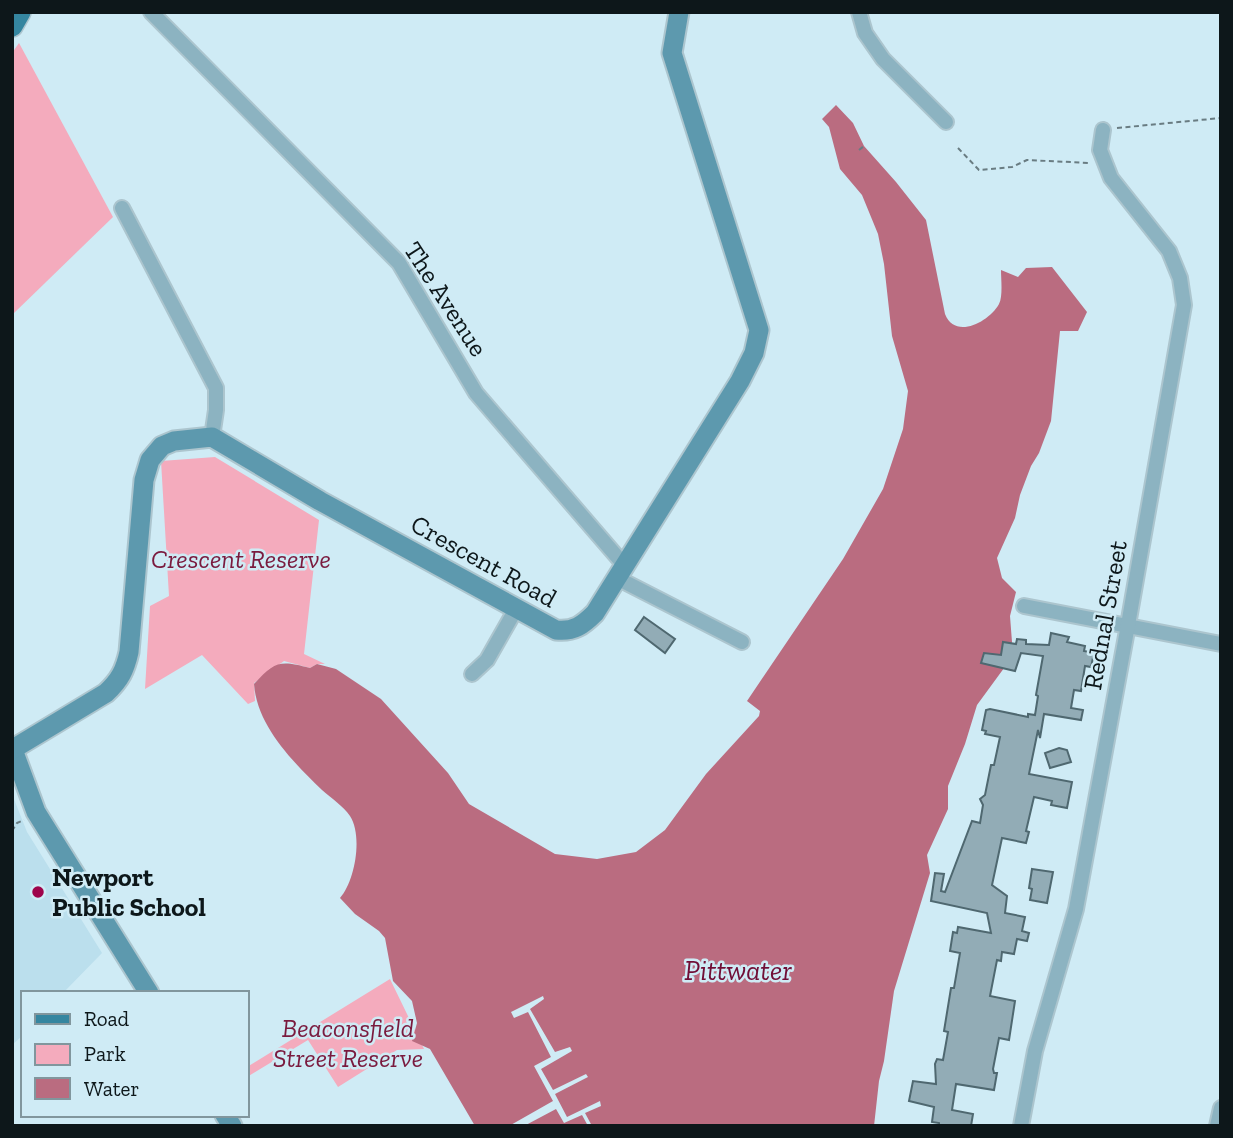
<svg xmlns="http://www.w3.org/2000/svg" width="1233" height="1138" viewBox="0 0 1233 1138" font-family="'Zilla Slab',serif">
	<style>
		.built { fill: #bbdfed }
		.green { fill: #f4abbd }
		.water { fill: #ba6c80 }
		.pier { fill: #cfebf5 }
		.building { fill: #92acb6; stroke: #4f6870; stroke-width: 2 }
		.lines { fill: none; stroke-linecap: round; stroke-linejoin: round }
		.street-casing { stroke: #acc5ce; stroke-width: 18 }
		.secondary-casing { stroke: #acc5ce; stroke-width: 23 }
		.primary-casing { stroke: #acc5ce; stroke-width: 24 }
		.path { stroke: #697c82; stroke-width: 2; stroke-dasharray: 5 3.5; stroke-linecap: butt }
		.street { stroke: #8cb3c1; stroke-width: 14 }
		.secondary { stroke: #5d99ae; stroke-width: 19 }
		.primary { stroke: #3586a0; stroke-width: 21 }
		.poi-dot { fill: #9e044b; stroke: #cfebf5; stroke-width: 2.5 }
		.labels { text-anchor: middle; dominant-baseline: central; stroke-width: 5; stroke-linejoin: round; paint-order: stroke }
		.street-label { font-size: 26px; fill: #0d171a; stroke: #cfebf5 }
		.park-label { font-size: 26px; font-style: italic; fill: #7a1a3e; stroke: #cfebf5 }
		.poi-label { font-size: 26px; font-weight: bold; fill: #0d171a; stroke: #cfebf5; text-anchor: start }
		.water-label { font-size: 28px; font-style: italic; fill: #700e36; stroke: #cfebf5 }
	</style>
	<rect width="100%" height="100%" fill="#cfebf5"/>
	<!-- built -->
	<path class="built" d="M12,794L27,832L102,953L63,993H23V1035L12,1045Z"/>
	<!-- green -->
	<g class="green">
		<path d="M19,43L113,217L12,315V53Z"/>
		<path d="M215,457L319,520L304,654L325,664H317L310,668L284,661L254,683L255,701L248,704L202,655L145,689L150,606L169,596L161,461Z"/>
		<path d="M390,979L424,1049L397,1050L338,1087L308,1040L247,1077V1067Z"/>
	</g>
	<!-- water -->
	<path class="water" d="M836,105L853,123L864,146L896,182L926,220L945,314C955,340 989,322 999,304C1003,296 1001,280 1001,270L1018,277L1026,268L1052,267L1087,312L1078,331H1060L1051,421L1039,453L1031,466L1020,495L1015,518L997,558L1002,578L1016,592L1010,616L1012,642L1007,664L977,705L965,744L948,786V809L927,855L930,873L894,991L884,1061L879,1081L874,1126H475L430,1049L412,1041L417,1023L412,1001L393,981L385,938L379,931L355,914L340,898C355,881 363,836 350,816C343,806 331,798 322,790C293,762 257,726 254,684C275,661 280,660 310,668L317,664L336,669L381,699L448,773L469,804L555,854L597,859L636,852L665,830L706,774L759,716L760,711L747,701L843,559L883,489L903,429L908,391L892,336L884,264L878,234L862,195L840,169L829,127L822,119Z"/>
	<!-- pier -->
	<path class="pier" d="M543,996L544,999L530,1009L555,1052L570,1047L572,1051L541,1069L553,1090L586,1074L588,1077L555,1094L567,1117L600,1101L601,1106L585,1113L592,1126H588L582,1115L564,1123L556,1109L524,1126H509L553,1101L534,1066L551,1057L528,1012L514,1018L511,1012Z"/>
	<!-- building -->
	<g class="building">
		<path d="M644,617L675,639L665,653L635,630Z"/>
		<path d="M1051,633L1069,637L1067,642L1085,646L1084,651L1094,653L1091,667L1085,666L1081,691L1074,690L1071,708L1083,710L1081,720L1044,714L1040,738L1038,730L1029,774L1072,782L1067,808L1051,805L1052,801L1034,797L1026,831L1029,832L1026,843L1002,838L992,885L1007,896L1005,913L1025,917L1022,931L1029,933L1027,941L1017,939L1014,954L1002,952L1001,961L997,960L990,996L1015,1001L1009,1040L999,1038L993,1069L994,1073H997L994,1090L956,1084L952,1110L973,1114L971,1126H939V1123L932,1122L934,1107L909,1101L913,1081L936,1084L935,1064L937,1059L943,1060L948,1032L944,1031L951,988H954L960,953L950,951L953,932L957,933L958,927L991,933L987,913L931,901L935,873L944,874L941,891L945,892L972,821L980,823L983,805L980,799L985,795L991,765H994L1000,737L985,734L986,731L982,730L986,710L990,709L1028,717V714L1035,715L1038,696L1036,695L1043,656L1021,653L1015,671L981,663L984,653L1001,655L1003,642L1016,644L1017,639L1026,640V644L1049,645Z"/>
		<path d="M1059,748L1067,750L1071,762L1050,768L1045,753Z"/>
		<path d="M1032,869L1053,872L1047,903L1030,900L1032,889L1029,888Z"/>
	</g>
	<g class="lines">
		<!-- street casing -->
		<g class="street-casing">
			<g id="street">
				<path d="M151,12L399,263L476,393L625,566"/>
				<path d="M859,12L865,33L883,59L946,122"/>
				<path d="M122,208L216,388V410L212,437"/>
				<path d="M617,578L742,642"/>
				<path d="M1024,606L1221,644"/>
				<path d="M472,674L487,660L516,609"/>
				<path d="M1021,1126L1035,1051L1076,909L1128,625L1184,305L1180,278L1169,251L1111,178L1100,150L1103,130"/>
				<path d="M1217,1126L1221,1108"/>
			</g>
		</g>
		<!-- secondary casing -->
		<g class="secondary-casing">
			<g id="secondary">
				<path d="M12,747L36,812L149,993"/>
				<path d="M13,749L106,693C120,680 125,670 129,652L144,480L150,460L162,446L174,441L212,437L320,501L556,630C574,632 583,625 595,613L740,381L754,353L759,330L672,53L679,12"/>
				<path d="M225,1115L232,1126"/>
			</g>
		</g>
		<!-- primary casing -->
		<g class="primary-casing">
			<path id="primary" d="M12,26L20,12"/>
		</g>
		<!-- path -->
		<g class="path">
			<path d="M1117,128L1221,118"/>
			<path d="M958,148L979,170L1012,167L1027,160L1090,163"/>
			<path d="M859,150L864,146"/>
			<path d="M12,831L17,823L24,820"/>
		</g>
		<!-- street -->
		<use href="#street" class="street"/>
		<!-- secondary -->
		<use href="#secondary" class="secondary"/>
		<!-- primary -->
		<use href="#primary" class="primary"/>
	</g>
	<!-- markers -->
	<circle class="poi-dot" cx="38" cy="892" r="7"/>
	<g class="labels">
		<!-- street labels -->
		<g class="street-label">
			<text transform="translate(446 299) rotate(57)">The Avenue</text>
			<text transform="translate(484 561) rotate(29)">Crescent Road</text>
			<text transform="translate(1105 615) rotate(-80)">Rednal Street</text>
		</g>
		<!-- park labels -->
		<g class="park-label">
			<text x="241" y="559">Crescent Reserve</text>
			<text x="348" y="1028">Beaconsfield<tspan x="348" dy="30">Street Reserve</tspan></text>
		</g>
		<!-- poi labels -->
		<g class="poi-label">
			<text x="52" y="877">Newport<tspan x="52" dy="30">Public School</tspan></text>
		</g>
		<!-- water labels -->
		<g class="water-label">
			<text x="738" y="970">Pittwater</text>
		</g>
	</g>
	<!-- border -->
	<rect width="1233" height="1138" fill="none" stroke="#0d171a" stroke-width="28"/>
	<!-- legend -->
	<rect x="21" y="991" width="228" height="126" fill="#cfebf5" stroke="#81969d" stroke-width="2"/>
	<rect x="35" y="1014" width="35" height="10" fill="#3586a0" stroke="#81969d" stroke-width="2"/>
	<text x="84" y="1026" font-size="21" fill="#0d171a">Road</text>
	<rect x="35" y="1044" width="35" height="21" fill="#f4abbd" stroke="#81969d" stroke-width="2"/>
	<text x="84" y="1061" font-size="21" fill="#0d171a">Park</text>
	<rect x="35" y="1078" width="35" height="21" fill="#ba6c80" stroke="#81969d" stroke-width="2"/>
	<text x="84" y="1096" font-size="21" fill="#0d171a">Water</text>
</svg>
